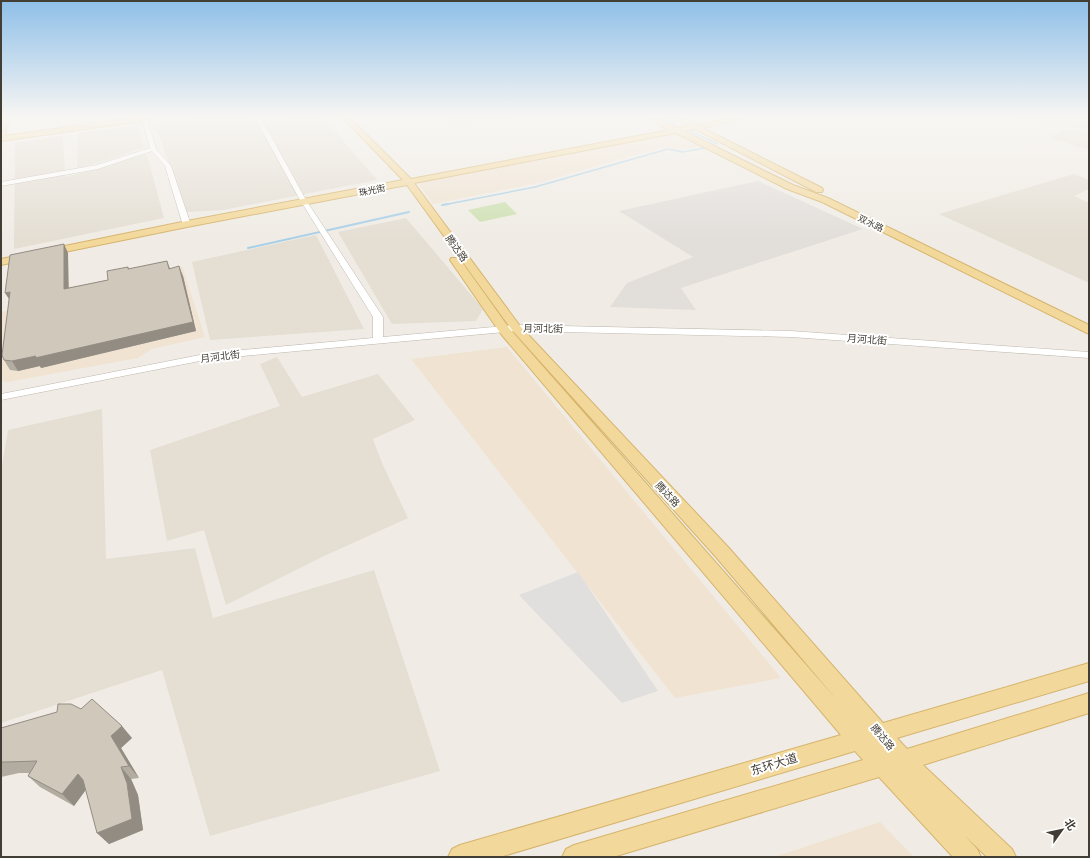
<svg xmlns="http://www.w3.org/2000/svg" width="1090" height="858" viewBox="0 0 1090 858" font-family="Manrope,'Noto Sans SC',sans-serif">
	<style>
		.residential { fill: #e4ded3 }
		.commercial { fill: #f0e3d2 }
		.industrial { fill: #e2deda }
		.green { fill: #cde0b1 }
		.parking { fill: #e1dfdd }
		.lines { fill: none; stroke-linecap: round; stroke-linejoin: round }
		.stream-far1 { stroke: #a7cfe7; stroke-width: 1.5 }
		.stream { stroke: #a7cfe7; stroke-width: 2 }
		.minor-casing { stroke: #bdb7ac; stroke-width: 1 }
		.major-casing { stroke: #d5b46d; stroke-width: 2 }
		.minor { fill: #fff; fill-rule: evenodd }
		.major { fill: #f3d89b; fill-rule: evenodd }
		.wall { fill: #b3aca1 }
		.shaded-wall { fill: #928c83 }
		.building { fill: #d0c8bb; stroke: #928c83 }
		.labels { text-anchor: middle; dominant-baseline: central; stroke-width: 4; stroke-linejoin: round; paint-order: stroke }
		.far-street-label { font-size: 9px; fill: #423d35; stroke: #fff }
		.street-label { font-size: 10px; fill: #423d35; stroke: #fff }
		.near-street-label { font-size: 12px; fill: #423d35; stroke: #fff }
	</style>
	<rect width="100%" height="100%" fill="#f0ece5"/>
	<!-- residential -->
	<g class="residential">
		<path d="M198,118H250L255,123L290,118H324L377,180L223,210L187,212L155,125Z"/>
		<path d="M444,118H513L455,128Z"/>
		<path d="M1018,118H1089V129L1040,125Z"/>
		<path d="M138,125L144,147L105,161L77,168L78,133Z"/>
		<path d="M1061,130L1089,131V150L1051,138Z"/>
		<path d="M63,136L65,177L105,167L145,154L148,158L164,218L14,249L15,143Z"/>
		<path d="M1074,174L1089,180V189L1074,196L1089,203V283L939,214Z"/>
		<path d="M406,218L483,309L476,321L392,324L338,232Z"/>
		<path d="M316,235L364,329L210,340L192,262Z"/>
		<path d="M277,357L302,397L378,374L415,420L373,439L382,463L408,518L322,557L226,605L204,530L167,541L150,450L280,406L260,364Z"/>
		<path d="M102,409L106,559L195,548L213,618L374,570L440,771L210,836L162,670L1,723V472L8,430Z"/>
	</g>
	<!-- commercial -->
	<g class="commercial">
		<path d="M675,133L701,147L684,149L661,147L542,182L433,204L417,181Z"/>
		<path d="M182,266L205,337L152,349L138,358L8,382L1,381V312L75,295L92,286Z"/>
		<path d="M507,347L781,678L675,698L411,359Z"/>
		<path d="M880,822L914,857H774Z"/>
	</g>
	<!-- industrial -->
	<path class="industrial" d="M758,181L863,229L681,288L696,310L610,307L627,283L693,257L619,211Z"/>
	<!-- green -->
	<path class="green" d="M505,202L517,214L480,222L468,210Z"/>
	<!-- parking -->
	<path class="parking" d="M578,572L658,691L622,703L519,595Z"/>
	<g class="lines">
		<!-- stream-far1 -->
		<g class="stream-far1">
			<path d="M664,118L676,124"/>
			<path d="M691,131L717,144"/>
			<path d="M443,205L535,187L668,149L683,152L705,148"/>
		</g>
		<!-- stream -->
		<g class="stream">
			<path d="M442,205L448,204"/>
			<path d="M248,248L409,212"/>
		</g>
		<!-- minor casing -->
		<g class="minor-casing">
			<g id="minor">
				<path d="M147,118L156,149L171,166L190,222L189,224H183L182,222L165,166L152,151L98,169L1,186V182L97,165L150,148L142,119Z"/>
				<path d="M255,118H261L306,200L383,317V337L516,325L791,331L1089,352V358L791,337L516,331L210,359L1,400V394L210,353L373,338V317L300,200Z"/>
			</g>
		</g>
		<!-- major casing -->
		<g class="major-casing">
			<g id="major">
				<path d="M2,118H9L5,136L131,118H152L149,120L1,141Z"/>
				<path d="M343,118H350L411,179L669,130L648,118H657L677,128L689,126L675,118H684L697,125L730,118H746L703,128L822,188L823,190L822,192H816L695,129L684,131L793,185L828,198L1089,325V334L1085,332L822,202L787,189L676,133L414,183L520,326L728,547L883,723L1089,663V681L897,738L907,749L1089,693V713L923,765L1012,849L1016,857H987L965,836L977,849L981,857H953L879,777L613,857H562L566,849L574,845L863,760L855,751L500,857H448L452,849L460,845L841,735L501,334L450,260L451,258H459L509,328L837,700L716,557L512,330L407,185L187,227L1,265V259L187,221L403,180Z"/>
			</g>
		</g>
		<!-- minor -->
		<use href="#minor" class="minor"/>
		<!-- major -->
		<use href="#major" class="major"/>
	</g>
	<!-- wall -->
	<g class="wall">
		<path d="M68,253V288L108,280L128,267L129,269L167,261L170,268L183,276L196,331L41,368L40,366L18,371L10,370L4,360L9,299Z"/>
		<path d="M1,728L132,738L121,748L139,778L131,779L138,795L143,830L109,844L97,833L86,790L74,806L40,787L28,776L29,773H19L1,777Z"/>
	</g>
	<!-- shaded-wall -->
	<g class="shaded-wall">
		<path d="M64,244L68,253L69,298L64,289Z"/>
		<path d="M179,266L183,276L196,331L41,368L40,366L18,371L12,361L36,356Z"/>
		<path d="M10,292L11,302L5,293Z"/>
		<path d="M122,726L132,738L121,748L139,778L129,766L111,736Z"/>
		<path d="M121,767L131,779L138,795L143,830L109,844L97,833Z"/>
		<path d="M78,774L89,785L74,806L62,794Z"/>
	</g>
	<!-- building -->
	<g class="building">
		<path d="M64,244V289L108,280L107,271L128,267V269L167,261L169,269L179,266L193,322L35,358L36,356L12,361L4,360L2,355L10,292L5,293L10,255Z"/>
		<path d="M92,699L122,726L111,736L129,766L121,767L127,783L132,819L97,833L83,780L78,774L62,794L28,776L37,761L6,762H1V728L57,712L58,704H71L81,709Z"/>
	</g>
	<!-- sky -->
	<linearGradient id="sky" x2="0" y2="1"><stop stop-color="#8ebfe8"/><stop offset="0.49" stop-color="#f8f6f3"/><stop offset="1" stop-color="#f8f6f3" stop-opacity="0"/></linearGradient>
	<rect width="1090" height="239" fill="url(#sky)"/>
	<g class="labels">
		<!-- far-street labels -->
		<g class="far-street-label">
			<text transform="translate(372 190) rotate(-11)">珠光街</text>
			<text transform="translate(871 223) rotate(26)">双水路</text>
		</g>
		<!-- street labels -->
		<g class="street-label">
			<text transform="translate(457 248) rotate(54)">腾达路</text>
			<text transform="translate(543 328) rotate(1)">月河北街</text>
			<text transform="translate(867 339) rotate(4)">月河北街</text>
			<text transform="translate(220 356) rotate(-7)">月河北街</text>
			<text transform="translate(668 494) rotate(47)">腾达路</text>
			<text transform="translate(883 737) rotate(50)">腾达路</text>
		</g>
		<!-- near-street labels -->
		<g class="near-street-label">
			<text transform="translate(774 764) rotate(-17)">东环大道</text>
		</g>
	</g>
	<!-- border -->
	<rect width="1090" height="858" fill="none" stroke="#423d35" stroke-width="4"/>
	<!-- north arrow -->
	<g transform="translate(1062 830) rotate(57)" stroke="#ffffff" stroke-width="3" paint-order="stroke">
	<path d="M0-3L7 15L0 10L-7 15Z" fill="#423d35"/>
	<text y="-6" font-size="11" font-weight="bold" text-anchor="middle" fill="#423d35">北</text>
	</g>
</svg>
